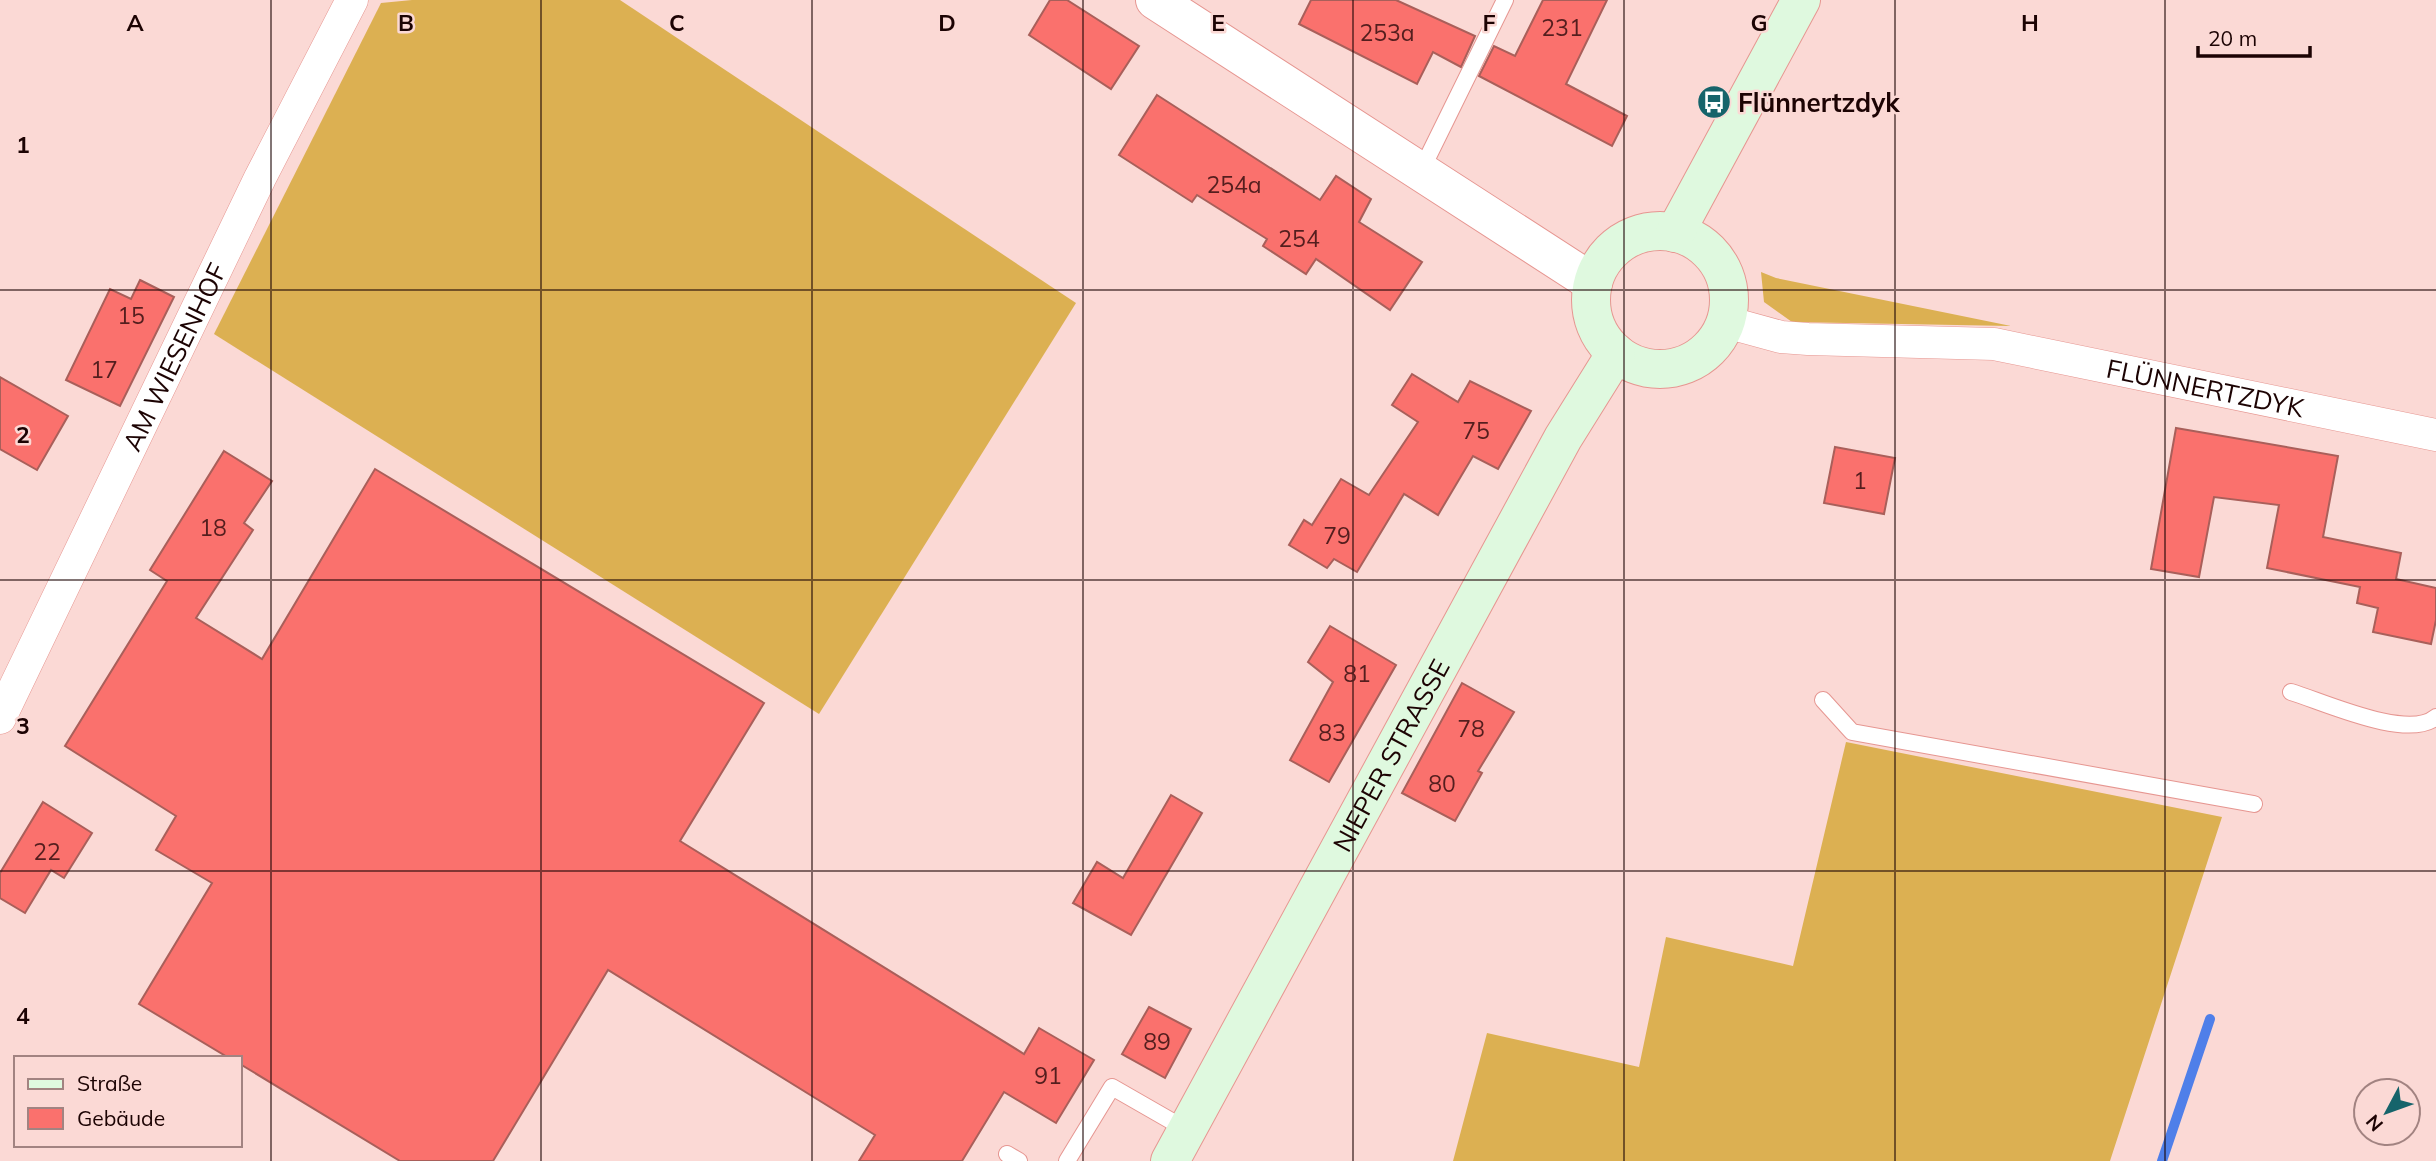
<svg xmlns="http://www.w3.org/2000/svg" width="2436" height="1161" viewBox="0 0 2436 1161" font-family="Mulish,sans-serif">
	<style>
		.grass { fill: #dcb052 }
		.lines { fill: none; stroke-linecap: round; stroke-linejoin: round }
		.stream { stroke: #4f7fe9; stroke-width: 10 }
		.building { fill: #fa716d; stroke: #a95f5a; stroke-width: 2 }
		.service-casing { stroke: #e69691; stroke-width: 18 }
		.minor-casing { stroke: #e69691; stroke-width: 33 }
		.tertiary-casing { stroke: #e69691; stroke-width: 40 }
		.secondary-casing { stroke: #e69691; stroke-width: 40 }
		.service { stroke: #fff; stroke-width: 16 }
		.minor { stroke: #fff; stroke-width: 32 }
		.tertiary { stroke: #fff; stroke-width: 38 }
		.secondary { stroke: #dff9df; stroke-width: 38 }
		.grid { fill: none; stroke: #1c0303; stroke-width: 2; stroke-opacity: 0.55 }
		.labels { text-anchor: middle; dominant-baseline: central; stroke-width: 5; stroke-linejoin: round; paint-order: stroke }
		.number-label { font-size: 23px; fill: #541e1e }
		.poi-label { font-size: 26px; font-weight: bold; fill: #1c0303; stroke: #fbd9d5; text-anchor: start }
		.street-label { font-size: 26px; fill: #1c0303; stroke: #fbd9d5 }
		.grid-label { font-size: 23px; text-anchor: middle; font-weight: bold; fill: #1c0303; stroke: #fbd9d5; stroke-width: 5; stroke-linejoin: round; paint-order: stroke }
	</style>
	<rect width="100%" height="100%" fill="#fbd9d5"/>
	<!-- grass -->
	<g class="grass">
		<path d="M412,0H620L1076,303L819,714L214,334L381,3Z"/>
		<path d="M1761,272L1776,278L2011,326L1792,322L1764,302Z"/>
		<path d="M1846,742L2222,817L2110,1161H1453L1487,1033L1639,1067L1666,937L1793,966Z"/>
	</g>
	<g class="lines">
		<!-- stream -->
		<path class="stream" d="M2162,1161L2210,1019"/>
	</g>
	<!-- building -->
	<g class="building">
		<path d="M1050,0H1067L1139,46L1111,89L1029,35Z"/>
		<path d="M1311,0H1396L1475,36L1461,67L1433,52L1417,84L1299,24Z"/>
		<path d="M1543,0H1607L1566,84L1627,116L1612,146L1479,76L1494,46L1515,56Z"/>
		<path d="M1157,95L1320,200L1336,176L1371,199L1359,222L1422,262L1390,310L1316,259L1306,274L1263,246L1267,239L1197,195L1192,202L1119,155Z"/>
		<path d="M140,280L174,297L120,406L66,380L110,289L131,299Z"/>
		<path d="M1412,374L1458,402L1470,381L1531,411L1498,469L1473,456L1438,515L1404,494L1357,572L1334,559L1327,568L1289,545L1304,520L1312,525L1341,479L1369,495L1418,422L1392,405Z"/>
		<path d="M0,377L68,416L37,470L0,449Z"/>
		<path d="M2176,428L2338,456L2323,537L2401,553L2396,579L2436,588V620L2431,644L2373,632L2378,608L2357,603L2360,587L2267,568L2279,505L2214,497L2199,577L2151,569Z"/>
		<path d="M1835,447L1895,458L1884,514L1824,503Z"/>
		<path d="M224,451L272,481L244,523L253,530L196,618L262,659L375,469L764,703L680,841L1024,1054L1039,1028L1094,1060L1056,1123L1004,1092L962,1161H859L875,1135L608,970L493,1161H400L240,1064V1058H229L139,1004L212,883L156,850L176,816L65,746L167,581L150,570Z"/>
		<path d="M1330,626L1396,665L1329,782L1290,760L1333,682L1308,662Z"/>
		<path d="M1462,683L1514,712L1478,771L1482,773L1455,821L1402,793Z"/>
		<path d="M1171,795L1202,813L1131,935L1073,903L1097,862L1123,878Z"/>
		<path d="M43,802L92,833L64,878L51,870L25,913L0,898V873Z"/>
		<path d="M1149,1007L1191,1029L1165,1078L1122,1054Z"/>
	</g>
	<g class="lines">
		<!-- service casing -->
		<g class="service-casing">
			<g id="service">
				<path d="M1421,171L1505,0"/>
				<path d="M2291,692C2324,702 2408,741 2436,717"/>
				<path d="M1823,700L1852,732L2254,804"/>
				<path d="M1007,1154L1019,1161"/>
				<path d="M1067,1161L1112,1087L1187,1130"/>
			</g>
		</g>
		<!-- minor casing -->
		<g class="minor-casing">
			<g id="minor">
				<path id="s1" d="M1726,322L1781,337L1808,339L1994,344L2436,435"/>
				<path id="s2" d="M0,718L260,178L352,0"/>
			</g>
		</g>
		<!-- tertiary casing -->
		<g class="tertiary-casing">
			<path id="tertiary" d="M1155,0L1593,283"/>
		</g>
		<!-- secondary casing -->
		<g class="secondary-casing">
			<g id="secondary">
				<circle cx="1660" cy="300" r="69"/>
				<path d="M1675,233L1801,0"/>
				<path id="s3" d="M1170,1161L1563,438L1616,353"/>
			</g>
		</g>
		<!-- service -->
		<use href="#service" class="service"/>
		<!-- minor -->
		<use href="#minor" class="minor"/>
		<!-- tertiary -->
		<use href="#tertiary" class="tertiary"/>
		<!-- secondary -->
		<use href="#secondary" class="secondary"/>
	</g>
	<!-- grid -->
	<path class="grid" d="M271,0V1161M541,0V1161M812,0V1161M1083,0V1161M1353,0V1161M1624,0V1161M1895,0V1161M2165,0V1161M0,290H2436M0,580H2436M0,871H2436"/>
	<!-- icons -->
	<defs>
		<g id="bus-disc" transform="scale(1.75)"><circle r="9.5" fill="#16646b" stroke="#fbd9d5"/><path d="M-5-6H5V4H4V6H2V4H-2V6H-4V4H-5ZM-3.5-4V0h7V-4ZM-3.5 1.2v1.5H-2V1.2ZM2 1.2v1.5H3.5V1.2Z" fill="#fff"/></g>
	</defs>
	<g fill-rule="evenodd">
		<use href="#bus-disc" x="1714" y="102"/>
	</g>
	<g class="labels">
		<!-- number labels -->
		<g class="number-label">
			<text x="1562" y="27">231</text>
			<text x="1387" y="32">253a</text>
			<text x="1234" y="184">254a</text>
			<text x="1299" y="238">254</text>
			<text x="131" y="315">15</text>
			<text x="104" y="369">17</text>
			<text x="1476" y="430">75</text>
			<text x="1860" y="480">1</text>
			<text x="213" y="527">18</text>
			<text x="1337" y="535">79</text>
			<text x="1357" y="673">81</text>
			<text x="1471" y="728">78</text>
			<text x="1332" y="732">83</text>
			<text x="1442" y="783">80</text>
			<text x="47" y="851">22</text>
			<text x="1157" y="1041">89</text>
			<text x="1048" y="1075">91</text>
		</g>
		<!-- poi labels -->
		<g class="poi-label">
			<text x="1738" y="102">Flünnertzdyk</text>
		</g>
		<!-- street labels -->
		<g class="street-label">
			<text stroke="none"><textPath href="#s2" startOffset="401">AM WIESENHOF</textPath></text>
			<text stroke="none"><textPath href="#s1" startOffset="486">FLÜNNERTZDYK</textPath></text>
			<text stroke="none"><textPath href="#s3" startOffset="462">NIEPER STRASSE</textPath></text>
		</g>
	</g>
	<g class="grid-label">
		<text x="135" y="31">A</text>
		<text x="406" y="31">B</text>
		<text x="677" y="31">C</text>
		<text x="947" y="31">D</text>
		<text x="1218" y="31">E</text>
		<text x="1489" y="31">F</text>
		<text x="1759" y="31">G</text>
		<text x="2030" y="31">H</text>
		<text x="23" y="153">1</text>
		<text x="23" y="443">2</text>
		<text x="23" y="734">3</text>
		<text x="23" y="1024">4</text>
	</g>
	<!-- legend -->
	<rect x="14" y="1056" width="228" height="91" fill="#fbd9d5" stroke="#a28381" stroke-width="2"/>
	<rect x="28" y="1079" width="35" height="10" fill="#dff9df" stroke="#a28381" stroke-width="2"/>
	<text x="77" y="1091" font-size="21" fill="#1c0303">Straße</text>
	<rect x="28" y="1108" width="35" height="21" fill="#fa716d" stroke="#a28381" stroke-width="2"/>
	<text x="77" y="1126" font-size="21" fill="#1c0303">Gebäude</text>
	<!-- north arrow -->
	<g transform="translate(2387 1112) rotate(229)"><circle r="33" fill="#fbd9d5" stroke="#a28381" stroke-width="2"/>
	<path d="M0-5L12 26L0 18L-12 26Z" fill="#16646b"/>
	<text y="-10" font-size="19" font-weight="bold" text-anchor="middle" fill="#1c0303">N</text>
	</g>
	<!-- scale -->
	<path d="M2198 46v10h112v-10" fill="none" stroke="#1c0303" stroke-width="3.5"/>
	<text x="2208" y="46" font-size="21" fill="#1c0303" stroke="#fbd9d5" stroke-width="5" paint-order="stroke">20 m</text>
</svg>
